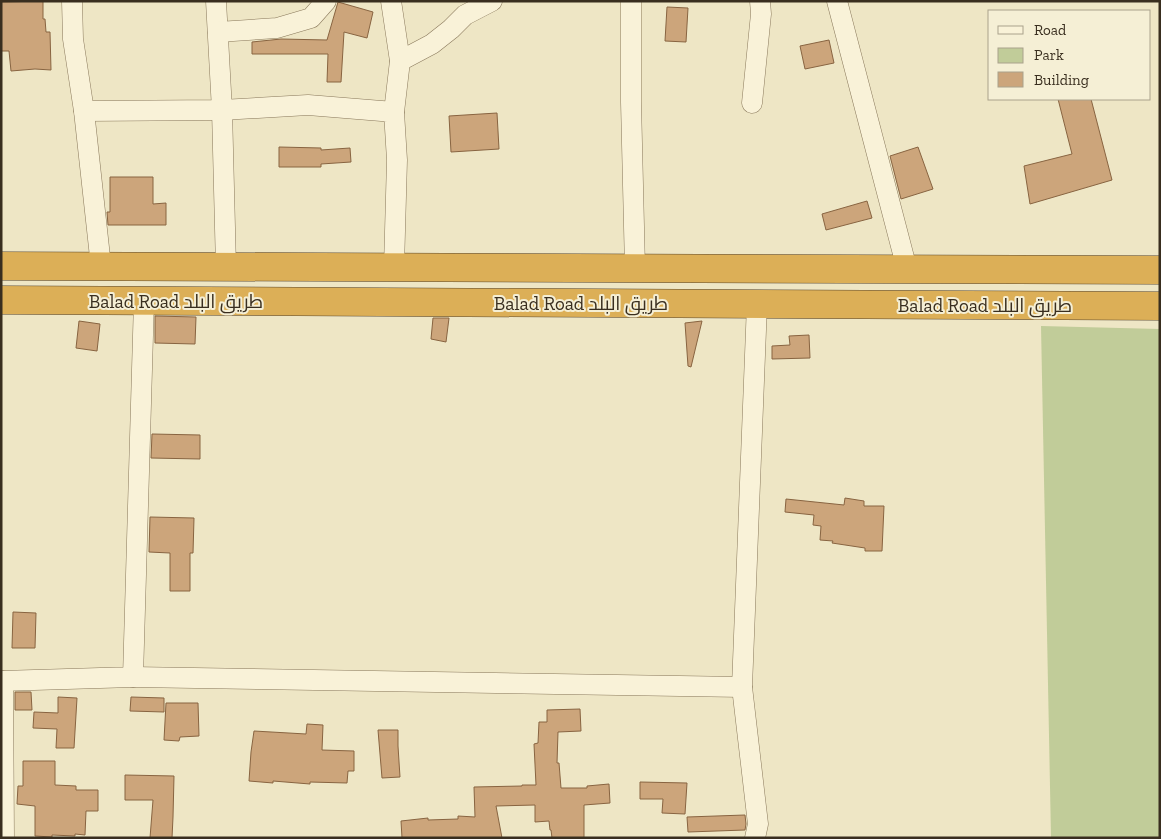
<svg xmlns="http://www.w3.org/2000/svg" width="1161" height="839" viewBox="0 0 1161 839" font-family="'Zilla Slab',Cairo,serif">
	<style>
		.green { fill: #c1cc99 }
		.building { fill: #cca57b; stroke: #886441 }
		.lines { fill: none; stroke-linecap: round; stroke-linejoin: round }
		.street-casing { stroke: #89785b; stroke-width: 21 }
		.highway-casing { stroke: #57462f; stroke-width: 29 }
		.street { stroke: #f9f2d8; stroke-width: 20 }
		.highway { stroke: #dcaf57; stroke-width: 28 }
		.labels { text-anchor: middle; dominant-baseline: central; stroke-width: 4; stroke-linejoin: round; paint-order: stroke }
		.street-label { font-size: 19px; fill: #392e1f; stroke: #f5efd5 }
	</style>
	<rect width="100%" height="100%" fill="#eee6c5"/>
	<!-- green -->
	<path class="green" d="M1041,326L1160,329V838H1051Z"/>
	<!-- building -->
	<g class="building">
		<path d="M43,1V19H45L46,32H50L51,70L35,69L11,71L9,51H1V2Z"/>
		<path d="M338,2L373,12L367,38L344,32L341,82H327L328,54H252V42L281,39L327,40Z"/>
		<path d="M667,7L688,8L686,42L665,41Z"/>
		<path d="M829,40L834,63L805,69L800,46Z"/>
		<path d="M1058,99H1091L1112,180L1030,204L1024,166L1072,154Z"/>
		<path d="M497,113L499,149L451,152L449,116Z"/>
		<path d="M279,147L321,148V150L350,148L351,162L321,164V167H279Z"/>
		<path d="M918,147L933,189L901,199L890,156Z"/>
		<path d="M110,177H153V204L166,203V225H108L107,212H110Z"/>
		<path d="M867,201L872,218L826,230L822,214Z"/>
		<path d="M155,316L196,317L195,344L155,343Z"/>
		<path d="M433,318H449L446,342L431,339Z"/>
		<path d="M79,321L100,324L97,351L76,348Z"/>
		<path d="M702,321L691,367L688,366L685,323Z"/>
		<path d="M809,335L810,358L772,359V346L790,345L789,336Z"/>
		<path d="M152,434L200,435V459L151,458Z"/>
		<path d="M845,498L864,501V506H884L882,551H865V548L832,543L833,541L820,540L821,526L813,525L814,515L785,512L786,499L844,505Z"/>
		<path d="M150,517L194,518L193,553H190V591H170V553L149,552Z"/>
		<path d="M13,612L36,613L35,648H12Z"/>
		<path d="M15,692H31L32,710H15Z"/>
		<path d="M58,697L77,698L74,748H56L57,729L33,728L34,712L58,713Z"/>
		<path d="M131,697L164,698V712L130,711Z"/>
		<path d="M166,703H198L199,736L180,737L179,741L164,740Z"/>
		<path d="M580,709L581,731L558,732L557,763H559L561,788H587V786L609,784L610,803L584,805V838H552L551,830H550L549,821L535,822V805L496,806L502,838H402L401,821L428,818V820L458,819V816L475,817L474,787L522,786V785H536L534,744L538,743L539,722H547V710Z"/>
		<path d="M307,724L323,725L322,750L354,751V771H348L347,783L310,782V784L273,781V783L249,781L251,752L254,731L306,734Z"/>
		<path d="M378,730H398V746L400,777L382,778Z"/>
		<path d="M23,761H55V785L76,786V790H98V811H86L85,835L75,834V836L52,835V837L35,836V806L17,804L18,786H23Z"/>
		<path d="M125,775L174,776L173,817L172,838H150L153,800H125Z"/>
		<path d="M640,782L687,783L685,814L662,813L663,799H640Z"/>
		<path d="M745,815L746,824L745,830L688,832L687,817Z"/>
	</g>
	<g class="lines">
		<!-- street casing -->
		<g class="street-casing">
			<g id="street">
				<path d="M72,1L73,39L84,111L101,266"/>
				<path d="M216,1L222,110L226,267"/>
				<path d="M391,1L400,61L394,112"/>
				<path d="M631,1V102L635,268"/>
				<path d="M837,1L907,269"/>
				<path d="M218,32L277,28L311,18L326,1"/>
				<path d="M400,61L432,44L451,29L465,15L492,1"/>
				<path d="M752,103L761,14L760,1"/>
				<path d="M84,111L222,110L308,105L394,112L397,160L394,267"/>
				<path d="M133,677L742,687"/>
				<path d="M1,681L133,677L144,301"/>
				<path d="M3,681L4,838"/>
				<path d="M755,838L758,824L742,687L757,304"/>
			</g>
		</g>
		<!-- highway casing -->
		<g class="highway-casing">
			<g id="highway">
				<path d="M1,266L1160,270"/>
				<path d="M1,300L1160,306"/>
			</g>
		</g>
		<!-- street -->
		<use href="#street" class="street"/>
		<!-- highway -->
		<use href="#highway" class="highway"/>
	</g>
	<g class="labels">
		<!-- street labels -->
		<g class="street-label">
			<text x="176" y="301">Balad Road طريق البلد</text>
			<text x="581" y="303">Balad Road طريق البلد</text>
			<text x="985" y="305">Balad Road طريق البلد</text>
		</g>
	</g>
	<!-- border -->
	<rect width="1161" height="839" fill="none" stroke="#392e1f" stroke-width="5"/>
	<!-- legend -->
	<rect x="988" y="10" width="162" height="90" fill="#f5efd5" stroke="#aaa28c"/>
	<rect x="998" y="26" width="25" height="8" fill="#f9f2d8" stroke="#aaa28c"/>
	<text x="1034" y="35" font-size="15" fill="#392e1f">Road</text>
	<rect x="998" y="48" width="25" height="15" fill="#c1cc99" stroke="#aaa28c"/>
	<text x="1034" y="60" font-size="15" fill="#392e1f">Park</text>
	<rect x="998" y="72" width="25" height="15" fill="#cca57b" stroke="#aaa28c"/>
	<text x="1034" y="85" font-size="15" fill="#392e1f">Building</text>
</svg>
